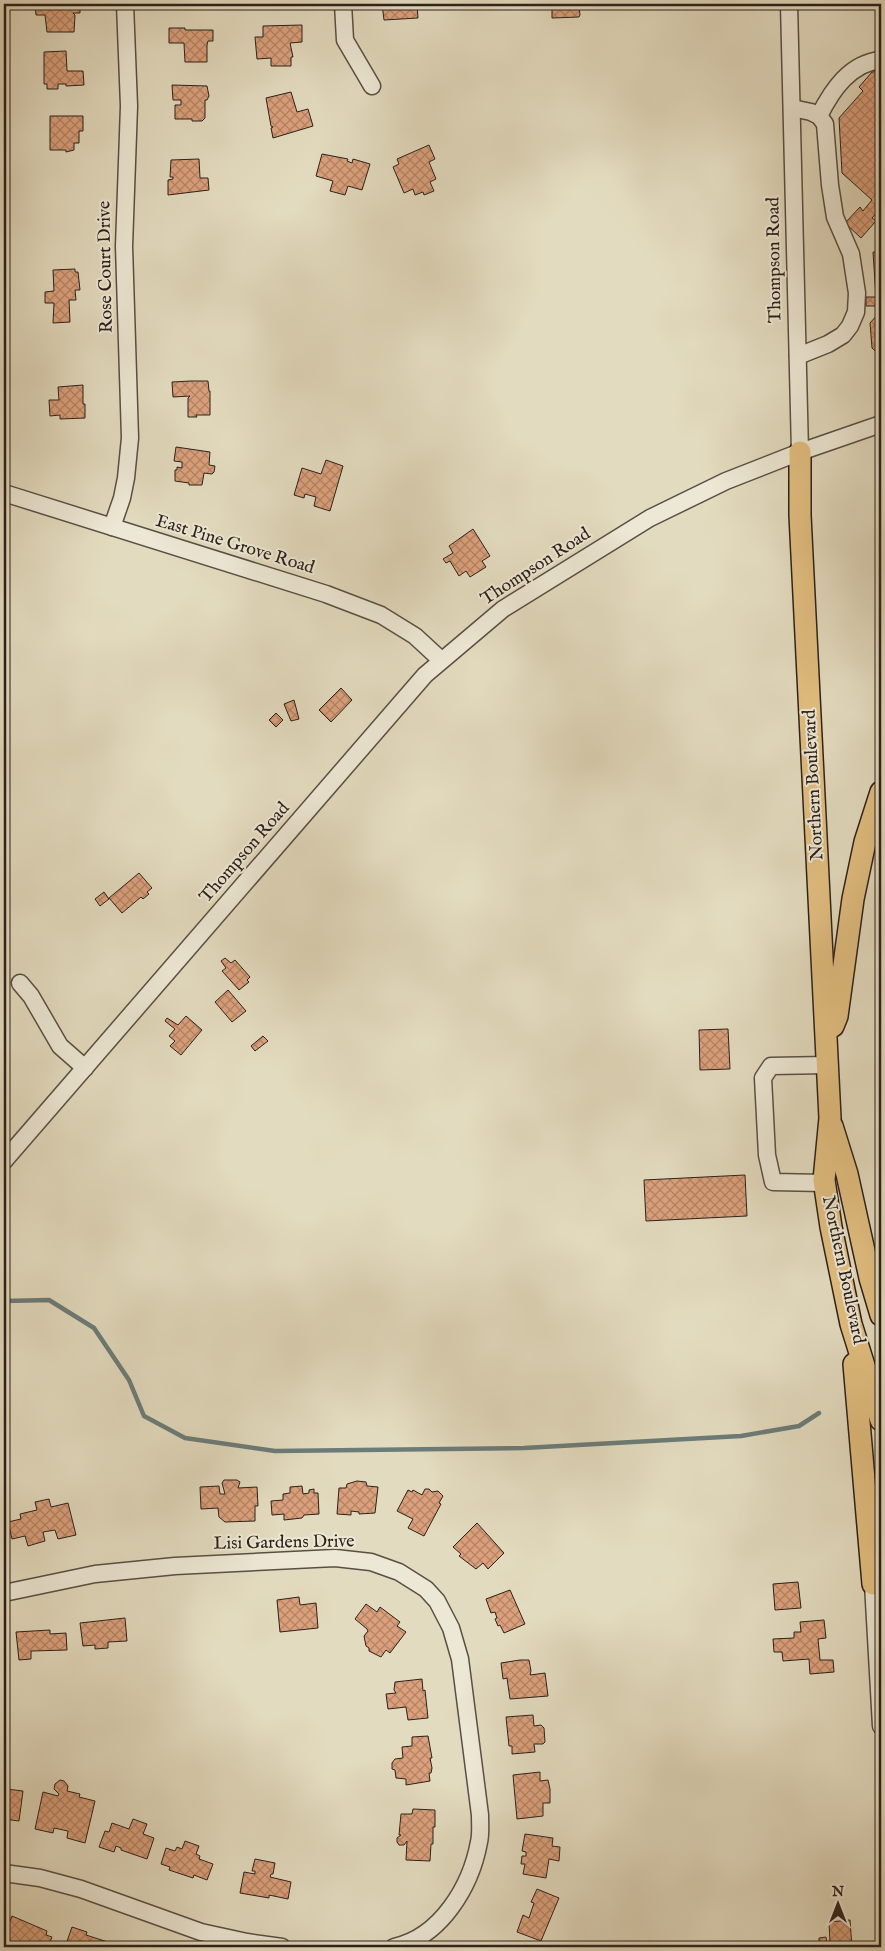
<svg xmlns="http://www.w3.org/2000/svg" width="885" height="1951" viewBox="0 0 885 1951" font-family="'IM FELL English',serif">
	<style>
		.lines { fill: none; stroke-linecap: round; stroke-linejoin: round }
		.stream { stroke: #6b7c79; stroke-width: 4.5 }
		.building { fill: url(#building-cross-hatch); stroke: #2b201b }
		.minor-casing { stroke: #594f44; stroke-width: 19 }
		.major-casing { stroke: #2b201b; stroke-width: 24 }
		.minor { stroke: #ede8d5; stroke-width: 16 }
		.major { stroke: #e2be80; stroke-width: 21 }
		.labels { text-anchor: middle; dominant-baseline: central; stroke-width: 4; stroke-linejoin: round; paint-order: stroke }
		.street-label { font-size: 18px; fill: #2b201b; stroke: #ede8d5 }
	</style>
	<defs>
		<pattern id="building-cross-hatch" width="8" height="8" patternUnits="userSpaceOnUse" patternTransform="scale(1.25)"><rect width="8" height="8" fill="#dca17c"/><path d="M0 0l8 8M0 8l8-8" fill="none" stroke="#b38365"/></pattern>
	</defs>
	<rect width="100%" height="100%" fill="#e3dbbf"/>
	<filter id="stains"><feTurbulence type="fractalNoise" baseFrequency=".004" numOctaves="4"/><feColorMatrix values="0 0 0 0 .2 0 0 0 0 .09 0 0 0 0 .02 0 0 0 .5 -.17"/></filter>
	<radialGradient id="worn" r=".72"><stop offset=".6" stop-color="#630" stop-opacity="0"/><stop offset="1" stop-color="#630" stop-opacity=".3"/></radialGradient>
	<g class="lines">
		<!-- stream -->
		<path class="stream" d="M4,1301L49,1300L94,1328L129,1380L144,1416L185,1438L275,1451L524,1448L741,1436L799,1426L819,1413"/>
	</g>
	<!-- building -->
	<g class="building">
		<path d="M45,4H80V13H73L75,15L74,32H47L45,15H36L35,5Z"/>
		<path d="M168,4H189V7L168,8Z"/>
		<path d="M382,4H417L418,18L384,20Z"/>
		<path d="M548,4H580L579,6L580,15L579,17L552,18V6L548,7Z"/>
		<path d="M302,25V42L290,43L293,57H291V66H271V58L257,59L255,37H263V26Z"/>
		<path d="M169,28H185V30H213V41H208L207,45V62H185L184,43H169Z"/>
		<path d="M66,51L67,71H83L84,85L66,86V84H58V89H47V84H44V52Z"/>
		<path d="M881,71V208L872,218L876,221L861,238L845,223L860,207L863,211L872,200L842,173L839,118L863,91L859,87L872,72Z"/>
		<path d="M172,85L207,86L209,96L207,100H205V118L202,121H192V119H175V105H181V100H173Z"/>
		<path d="M291,92L297,112L308,109L313,126L273,138L271,128L273,127L271,126L266,98Z"/>
		<path d="M50,116H83V131H79V143H74V150L66,152V150H50Z"/>
		<path d="M429,145L435,159L429,162L436,179L430,182L434,191L424,195L423,192L415,195L413,189L404,193L393,167L399,164L397,159Z"/>
		<path d="M322,154L348,159L347,161L352,163L353,159L370,164L362,190L348,186L345,195L330,191L333,181L316,176Z"/>
		<path d="M199,159L200,178H208L209,190L168,195V180L173,179V177H170L171,160Z"/>
		<path d="M873,252H881V356L872,348L870,323L878,314L877,306H866V297H876Z"/>
		<path d="M75,269V272H78L80,290H75L76,300H69L70,322L53,323L54,303H45V292L54,291L53,270Z"/>
		<path d="M191,381H208L209,391H210V415H196L197,417H188V398L190,396L173,397L172,382Z"/>
		<path d="M83,385V404H85V418L60,419V415L50,416L49,400H59L58,387Z"/>
		<path d="M176,447L210,452L209,465L215,466L214,472L212,474L204,473L202,485H189V483L175,481V470H177V467L182,468V462L174,461Z"/>
		<path d="M326,460L343,466L330,511L314,506L316,497L305,494L304,498L294,495L302,468L321,474Z"/>
		<path d="M473,529L490,556L482,561L486,567L470,577L466,571L459,576L450,561L446,563L443,559L453,553L449,546Z"/>
		<path d="M341,688L352,700L331,722L319,710Z"/>
		<path d="M294,700L299,719L291,721L284,704Z"/>
		<path d="M276,713L283,720L276,727L269,720Z"/>
		<path d="M139,873L152,888L147,892L149,894L143,899L141,897L122,913L109,898Z"/>
		<path d="M104,892L109,899L100,906L95,899Z"/>
		<path d="M225,958L231,963L235,960L250,977L247,980L249,982L239,990L222,971L226,968L221,961Z"/>
		<path d="M228,990L246,1011L232,1022L215,1002Z"/>
		<path d="M186,1016L202,1030L181,1055L170,1046L175,1041L169,1036L175,1029L165,1021L167,1018L178,1025Z"/>
		<path d="M728,1029L730,1069L700,1070L699,1030Z"/>
		<path d="M263,1036L268,1041L255,1051L251,1046Z"/>
		<path d="M745,1175L747,1216L646,1221L644,1180Z"/>
		<path d="M224,1480H237L240,1482L238,1488L257,1487L258,1506H255V1521L225,1522L219,1517L218,1508L201,1509L200,1487L219,1486L220,1494H225L222,1483Z"/>
		<path d="M357,1481L366,1482L367,1486L378,1487L375,1513L359,1514V1512L351,1511V1515L337,1514L339,1488H346L347,1484Z"/>
		<path d="M302,1486L303,1494L309,1493V1490L314,1489V1493H318L319,1514L304,1515L302,1518L284,1520V1514L272,1515L271,1501L283,1500V1494L290,1493V1487Z"/>
		<path d="M425,1489H429L432,1492L438,1491L443,1496L439,1503L441,1504L424,1536L408,1528L413,1519L397,1511L408,1490L412,1492L413,1490L422,1495Z"/>
		<path d="M49,1499L51,1507L68,1503L76,1535L58,1539L55,1530L43,1532L45,1541L28,1546L25,1536L12,1539L8,1522L21,1519L20,1514L37,1510L35,1502Z"/>
		<path d="M477,1523L504,1553L488,1569L483,1563L476,1569L459,1556L461,1554L453,1547Z"/>
		<path d="M798,1582L801,1608L775,1610L773,1584Z"/>
		<path d="M510,1590L525,1624L504,1633L500,1625L498,1626L495,1619L497,1618L495,1612L491,1613L486,1599Z"/>
		<path d="M299,1597L300,1605L316,1603L318,1628L280,1632L277,1600Z"/>
		<path d="M366,1604L377,1612L380,1607L400,1622L397,1626L406,1632L390,1653L386,1650L381,1657L369,1651V1648L366,1646L364,1636L368,1631L367,1629L355,1619Z"/>
		<path d="M125,1618L127,1641L108,1642V1648L95,1649V1645L83,1646L80,1623Z"/>
		<path d="M824,1620L826,1638L818,1639L820,1660H833L834,1672L810,1674L809,1659L783,1661L782,1652H774L773,1639L794,1638V1632H801L800,1622Z"/>
		<path d="M50,1630V1634L66,1633L67,1650L31,1651V1659L19,1660L16,1632Z"/>
		<path d="M520,1660H529L531,1671L530,1675L545,1673L548,1696L510,1699L507,1678L503,1679L501,1663Z"/>
		<path d="M422,1679L423,1691L425,1690L428,1718L408,1720L406,1707L388,1709L386,1694L396,1693L394,1690L395,1682Z"/>
		<path d="M533,1715L534,1726L541,1725L544,1728L545,1742L543,1744H534L535,1752L512,1754V1746H509L506,1717Z"/>
		<path d="M428,1736L432,1758H430L432,1768L431,1773H429L430,1781L406,1785V1779L396,1778L395,1770L392,1769V1763L395,1759L403,1758L402,1747L412,1746V1737Z"/>
		<path d="M540,1772V1781L548,1780L550,1789V1803H543V1816L517,1819L513,1775Z"/>
		<path d="M60,1780L64,1781L68,1786L67,1791L80,1794L79,1797L95,1801L85,1843L67,1838L68,1831L54,1828L53,1833L35,1829L43,1792L58,1796L59,1794L54,1789L55,1784Z"/>
		<path d="M6,1789L23,1791L19,1821L4,1819V1792Z"/>
		<path d="M413,1809L435,1810V1827H433V1844H431L430,1861L406,1860L407,1841L404,1845H399L397,1842V1838L401,1835H399L401,1814H412Z"/>
		<path d="M133,1819L147,1824L143,1834L154,1838L147,1859L121,1850V1848L116,1846L114,1852L99,1847L105,1831L109,1832L112,1823L129,1829Z"/>
		<path d="M525,1834L553,1838L552,1846L560,1847L559,1861L549,1859L546,1878L523,1874L525,1864H521L522,1856H526V1852L522,1851Z"/>
		<path d="M185,1841L199,1846L196,1854L200,1856L199,1859L213,1864L207,1880L194,1875L193,1878L169,1870L170,1867L161,1864L166,1848L175,1851L177,1847L182,1849Z"/>
		<path d="M255,1859L275,1863L273,1874H271L270,1877L291,1882L288,1899L269,1895V1898L240,1893L244,1872L255,1874V1871H252Z"/>
		<path d="M537,1889L559,1898L541,1941L517,1932L523,1915L529,1918L534,1903L531,1902Z"/>
		<path d="M12,1916L47,1931L46,1935L52,1937L48,1947L4,1946V1937Z"/>
		<path d="M850,1920L852,1947H819V1938L826,1937L827,1943H830L829,1922Z"/>
		<path d="M72,1927L87,1932L86,1935L111,1943L110,1947H65Z"/>
	</g>
	<g class="lines">
		<!-- minor casing -->
		<g class="minor-casing">
			<g id="minor">
				<path d="M343,4L345,40L372,86"/>
				<path d="M789,4L800,452"/>
				<path d="M792,108L811,112L819,116L825,124L830,185L835,217L851,254L857,293L856,312L850,326L843,335L828,344L798,356"/>
				<path d="M819,116C832,90 850,63 881,60"/>
				<path d="M4,493L326,594L381,615L415,636L441,660"/>
				<path d="M112,527L122,498L126,478L130,438L124,246L129,106L125,4"/>
				<path d="M20,983L31,996L60,1046L85,1068"/>
				<path d="M4,1161L425,675L503,609L650,518L726,481L800,452L881,424"/>
				<path d="M824,1183L773,1182L767,1155L763,1078L771,1066L827,1065"/>
				<path d="M878,1575L873,1584L881,1726"/>
				<path d="M4,1593L95,1574L175,1566L335,1558L371,1562L399,1572L426,1589L437,1601L451,1628L460,1659L480,1815C480,1824 481,1834 479,1842C471,1886 441,1937 394,1947"/>
				<path d="M4,1873L40,1878L81,1889L201,1932L247,1942L282,1947"/>
			</g>
		</g>
		<!-- major casing -->
		<g class="major-casing">
			<g id="major">
				<path d="M800,452V515L830,1118L824,1180L831,1227L851,1324L881,1420"/>
				<path d="M833,1026L837,1016L853,899L865,842L881,792"/>
				<path d="M832,1126L847,1174L870,1278L881,1315"/>
				<path d="M854,1364L873,1584"/>
			</g>
		</g>
		<!-- minor -->
		<use href="#minor" class="minor"/>
		<!-- major -->
		<use href="#major" class="major"/>
	</g>
	<g class="labels">
		<!-- street labels -->
		<g class="street-label">
			<text transform="translate(775 260) rotate(-91)">Thompson Road</text>
			<text transform="translate(106 267) rotate(-91)">Rose Court Drive</text>
			<text transform="translate(235 545) rotate(17)">East Pine Grove Road</text>
			<text transform="translate(536 567) rotate(-33)">Thompson Road</text>
			<text transform="translate(814 785) rotate(-93)">Northern Boulevard</text>
			<text transform="translate(245 853) rotate(-49)">Thompson Road</text>
			<text transform="translate(843 1270) rotate(78)">Northern Boulevard</text>
			<text transform="translate(284 1543) rotate(-1)">Lisi Gardens Drive</text>
		</g>
	</g>
	<!-- margin -->
	<rect width="885" height="1951" fill="none" stroke="#e3dbbf" stroke-width="20"/>
	<rect x="5" y="5" width="875" height="1941" fill="none" stroke="#2b201b" stroke-width="2.5"/>
	<rect x="10" y="10" width="865" height="1931" fill="none" stroke="#2b201b"/>
	<!-- north arrow -->
	<g transform="translate(838 1904)" stroke="#ede8d5" stroke-width="4" paint-order="stroke">
	<path d="M0-4L9 19L0 12L-9 19Z" fill="#2b201b"/>
	<text y="-8" font-size="14" font-weight="bold" text-anchor="middle" fill="#2b201b">N</text>
	</g>
	<rect width="100%" height="100%" filter="url(#stains)"/>
	<rect width="100%" height="100%" fill="url(#worn)"/>
</svg>
